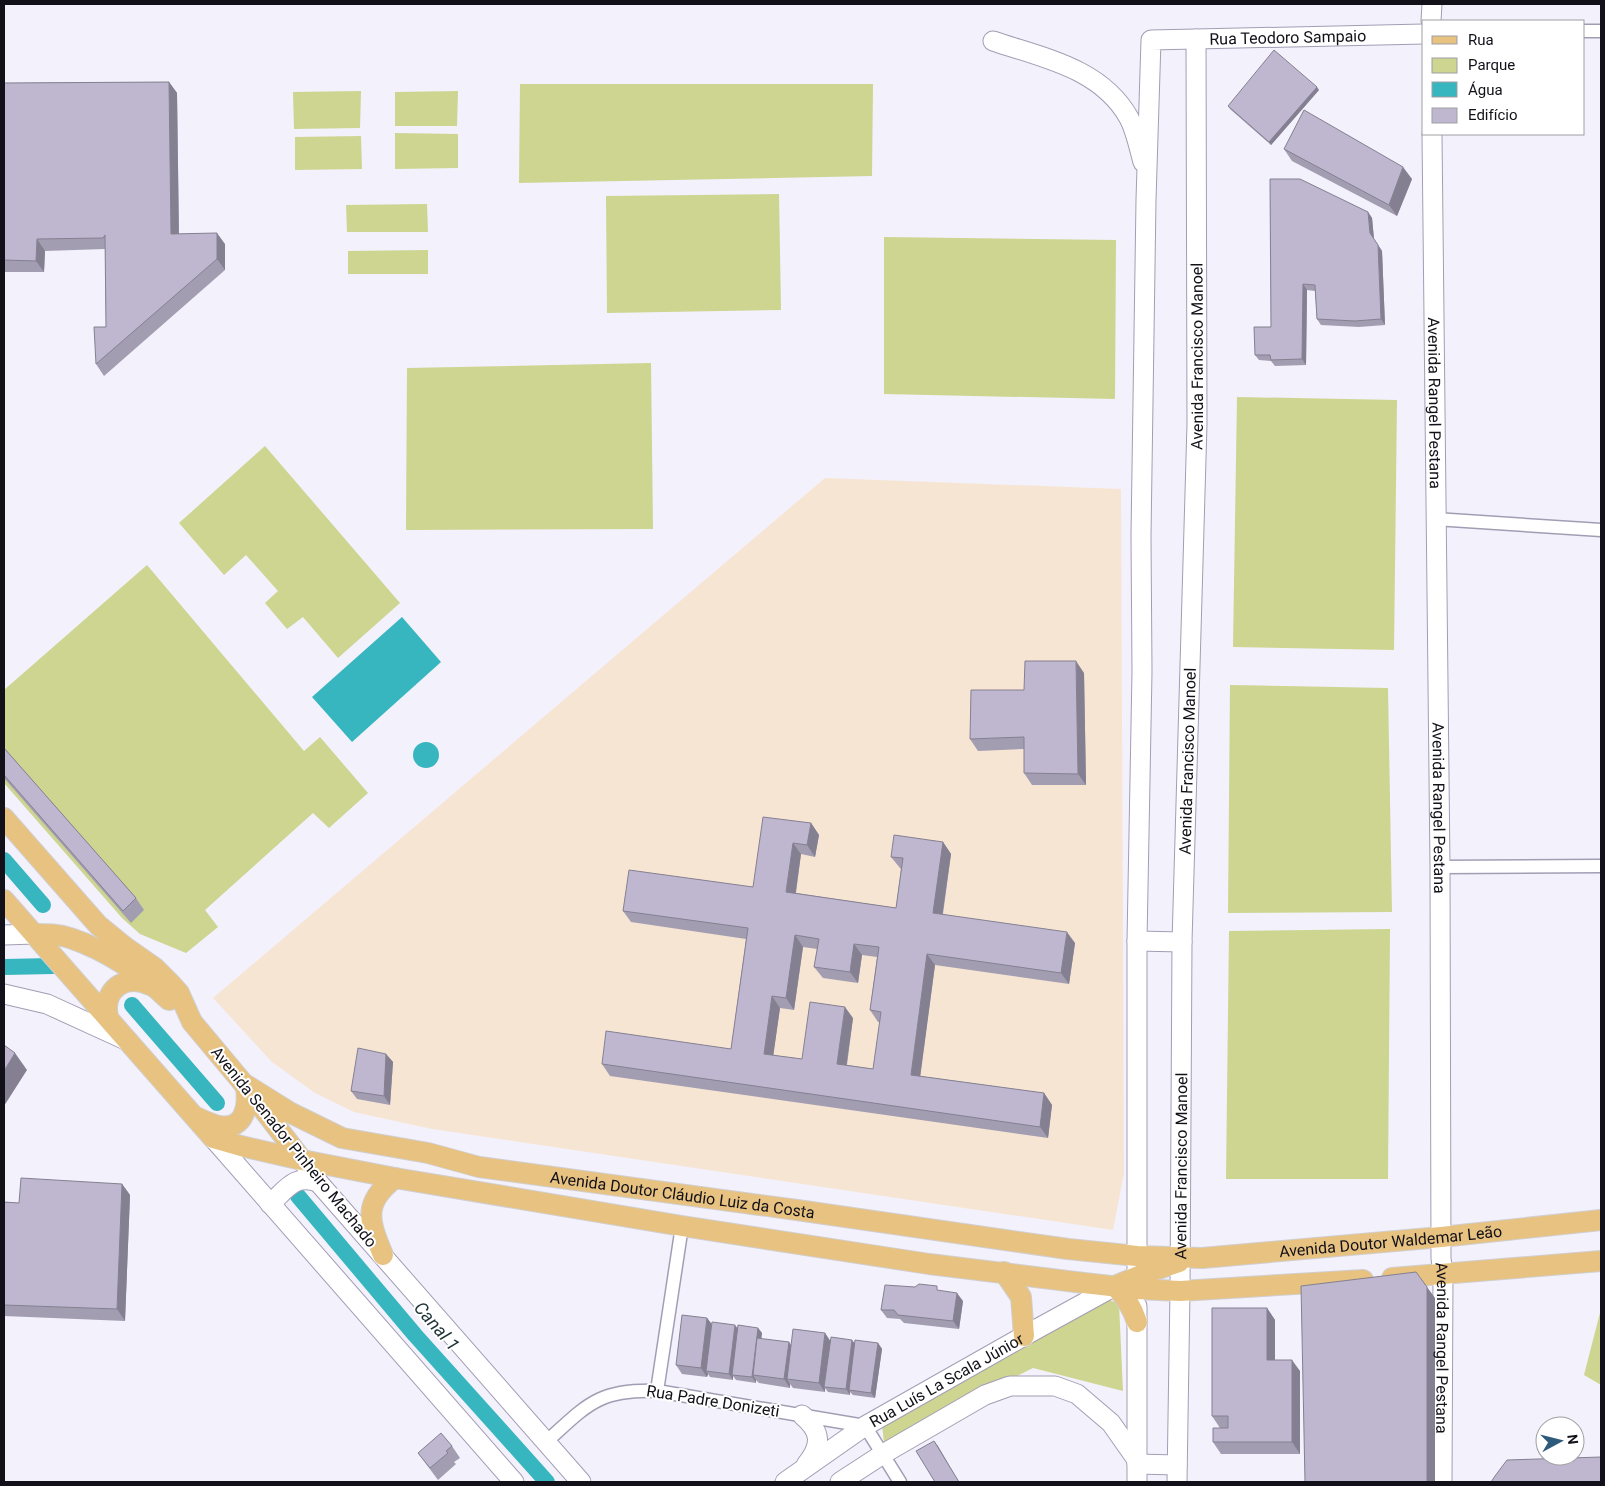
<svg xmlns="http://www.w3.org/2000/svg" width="1605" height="1486" viewBox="0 0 1605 1486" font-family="Roboto,sans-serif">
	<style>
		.medical { fill: #f7e5d4 }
		.green { fill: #cdd591 }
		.water { fill: #37b6bf }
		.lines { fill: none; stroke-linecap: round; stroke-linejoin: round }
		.canal { stroke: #37b6bf; stroke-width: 16 }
		.street-casing { stroke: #a39db4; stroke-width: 15 }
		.secondary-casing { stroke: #a39db4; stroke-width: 21 }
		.primary-casing { stroke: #d0cfd1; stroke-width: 22 }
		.street { stroke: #fff; stroke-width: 12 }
		.secondary { stroke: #fff; stroke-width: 19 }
		.primary { stroke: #e7c280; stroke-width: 20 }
		.wall { fill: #a39db2; fill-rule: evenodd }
		.shaded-wall { fill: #858091 }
		.building { fill: #beb7cf; stroke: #858091; fill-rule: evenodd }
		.labels { text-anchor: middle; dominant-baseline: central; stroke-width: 4; stroke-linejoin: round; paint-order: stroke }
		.street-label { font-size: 16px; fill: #121018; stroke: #fff }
		.water-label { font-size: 18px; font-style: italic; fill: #1c3133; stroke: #fff }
	</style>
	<rect width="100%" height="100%" fill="#f3f1fb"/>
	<!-- medical -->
	<path class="medical" d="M825,478L1121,489L1124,1173L1113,1230L432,1129L354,1112L315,1093L272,1062L213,998Z"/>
	<!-- green -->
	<g class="green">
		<path d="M520,84H873L872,176L519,183Z"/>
		<path d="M361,91L360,128L294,129L293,92Z"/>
		<path d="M458,91L457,126H395V92Z"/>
		<path d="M395,133L458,134V168L395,169Z"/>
		<path d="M361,136L362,169L295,170V137Z"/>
		<path d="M779,194L781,310L607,313L606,196Z"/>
		<path d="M427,204L428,232H347L346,205Z"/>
		<path d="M884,237L1116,240L1115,399L884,394Z"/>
		<path d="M428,250V274H348V251Z"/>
		<path d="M651,363L653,529L406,530L407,368Z"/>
		<path d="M1237,397L1397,400L1394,650L1233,647Z"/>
		<path d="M265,446L400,603L338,658L303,617L287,629L265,603L278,591L246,555L224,575L179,523Z"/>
		<path d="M147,565L304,751L320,737L368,793L329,828L313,813L205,910L218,927L186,953L140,934L122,918L4,783V690Z"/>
		<path d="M1230,685L1388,688L1392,912L1228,913Z"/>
		<path d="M1390,929L1388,1179H1226L1229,931Z"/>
		<path d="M1107,1299L1119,1304L1123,1391L1033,1368L884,1442L882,1425Z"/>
		<path d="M1601,1309V1385L1584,1375Z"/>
	</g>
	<!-- water -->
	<g class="water">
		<path d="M402,617L441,662L352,742L312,697Z"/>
		<circle cx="426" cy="755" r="13"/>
	</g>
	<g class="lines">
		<!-- canal -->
		<g class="canal">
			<path d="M4,860L43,905"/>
			<path d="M4,967L53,966"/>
			<path d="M132,1005L217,1103"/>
			<path d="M298,1196L415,1335L547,1482"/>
		</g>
		<!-- street casing -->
		<g class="street-casing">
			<g id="street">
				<path d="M1584,31H1601"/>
				<path d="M1435,519L1601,530"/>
				<path d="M1440,867L1601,866"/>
				<path d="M657,1391L682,1226"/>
				<path d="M546,1442C587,1405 598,1389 657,1391L865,1426L900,1482"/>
			</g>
		</g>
		<!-- secondary casing -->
		<g class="secondary-casing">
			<g id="secondary">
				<path d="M1431,21L1432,4"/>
				<path d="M993,41C1043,58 1101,68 1129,118C1136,131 1139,148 1143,162"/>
				<path id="s1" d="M1432,134L1440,867L1441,1258L1443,1275L1442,1482"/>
				<path d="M4,935L35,934"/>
				<path d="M1137,941L1182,942"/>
				<path d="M4,994L47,1004L128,1041"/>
				<path d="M213,1138L514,1482"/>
				<path d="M302,1160L318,1182L581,1482"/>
				<path d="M270,1204C287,1189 294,1174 318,1182"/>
				<path id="s2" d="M1137,1271V941L1142,672L1141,536L1146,200L1151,40L1424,34"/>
				<path d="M802,1415C822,1432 822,1445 806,1465"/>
				<path d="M1137,1464L1177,1465"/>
				<path id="s3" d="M785,1482L865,1426L1024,1336L1115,1286"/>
				<path d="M840,1482L883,1454L985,1395L1010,1386H1055L1077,1394L1111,1423L1137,1460"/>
				<path d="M1137,1482V1306"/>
				<path id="s4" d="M1177,1482L1180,1291L1182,942L1197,424L1196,39"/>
			</g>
		</g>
		<!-- primary casing -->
		<g class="primary-casing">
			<g id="primary">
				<path d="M4,818L98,925L125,947L155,968L171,984L179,993L192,1022L243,1083L302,1160"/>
				<path d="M4,900L213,1138L241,1146L302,1160L395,1178L682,1226L929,1264L1084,1283L1137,1289L1180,1291L1363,1280"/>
				<path d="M35,934C47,934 59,934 70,938C106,950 142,974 169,1000"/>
				<path d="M108,1017C102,990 125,973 150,985"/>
				<path id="s5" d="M243,1083L291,1113L342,1138L428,1153L479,1167L797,1210L1068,1249L1137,1256L1202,1258L1441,1237L1601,1220"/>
				<path d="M196,1117C202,1120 209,1123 215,1125C243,1133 249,1109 246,1087"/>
				<path d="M383,1255C369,1221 362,1203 395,1178"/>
				<path d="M1004,1272L1021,1297L1024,1336"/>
				<path d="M1392,1278L1601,1261"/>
				<path d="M1115,1286L1146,1273L1179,1262"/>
				<path d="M1115,1286C1126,1298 1132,1307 1137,1322"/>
			</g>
		</g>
		<!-- street -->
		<use href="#street" class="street"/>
		<!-- secondary -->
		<use href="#secondary" class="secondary"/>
		<!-- primary -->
		<use href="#primary" class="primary"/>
	</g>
	<!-- wall -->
	<g class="wall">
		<path d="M169,82L177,93L179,234L225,244V270L104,376L96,364L106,327L105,249L45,251L44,272H4V83Z"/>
		<path d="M1319,90L1271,145L1230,109L1228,106Z"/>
		<path d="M1284,149L1412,179L1397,216L1292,161Z"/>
		<path d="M1270,179L1368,212L1372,218L1374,239L1382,251L1385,325L1359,327L1321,325L1317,319L1315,291L1307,290L1306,365L1275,366L1271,361L1259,360L1255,355L1271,327Z"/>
		<path d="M1084,673L1086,785H1032L1024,773V749L978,751L970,739L1024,690Z"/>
		<path d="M4,748L136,898L144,910L131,923L4,778Z"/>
		<path d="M811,823L819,835L815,857L801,854L796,893L896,908L901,869L900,868L891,857L943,842L951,854L943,914L1075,943L1069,984L935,965L920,1076L1044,1093L1052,1105L1048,1138L610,1076L602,1064L731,1049L746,939L631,922L623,911L753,887ZM803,947L817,949L814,967L823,978L858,983L862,955L877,957L870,1010L878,1022H880L873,1069L847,1065L853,1018L802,1059L773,1055L780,1008L794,1010Z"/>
		<path d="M386,1054L393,1062L390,1105L357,1099L351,1091Z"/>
		<path d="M122,1184L130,1195L125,1321L4,1316V1202L19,1203Z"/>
		<path d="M940,1290L963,1301L959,1329L904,1323L900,1319L887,1318L881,1310Z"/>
		<path d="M1267,1308L1275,1320V1360L1300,1371V1454H1221L1213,1442L1228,1428H1220L1212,1416Z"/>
		<path d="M707,1318L712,1325L738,1329L758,1328L762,1333L761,1339L789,1342L791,1346L825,1333L830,1341L855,1343H878L882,1349L875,1398L853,1395L850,1392V1395L828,1392L825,1388V1392L793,1388L790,1384V1388L759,1383L756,1380V1383L736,1380L733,1376V1380L710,1377L708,1374L707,1377L682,1374L676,1365Z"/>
		<path d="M452,1446L460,1458L454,1462L456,1464L438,1480L418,1453Z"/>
	</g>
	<!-- shaded-wall -->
	<g class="shaded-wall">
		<path d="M169,82L177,93L179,245L171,234Z"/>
		<path d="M1317,87L1319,90L1271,145L1269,142Z"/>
		<path d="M1403,167L1412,179L1397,216L1389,205Z"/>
		<path d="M1368,212L1372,218L1374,239L1370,233Z"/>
		<path d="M217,233L225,244V270L217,259Z"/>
		<path d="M37,239L45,251L44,272L36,261Z"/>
		<path d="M1378,245L1382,251L1385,325L1381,319Z"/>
		<path d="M1303,284L1307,290L1306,365L1302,359Z"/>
		<path d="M1076,661L1084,673L1086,785L1078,774Z"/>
		<path d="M811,823L819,835L815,857L807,845Z"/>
		<path d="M943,842L951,854L941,924L933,913Z"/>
		<path d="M793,843L801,854L794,904L786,892Z"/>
		<path d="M1067,932L1075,943L1069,984L1061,973Z"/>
		<path d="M795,935L803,947L794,1010L786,998Z"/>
		<path d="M854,944L862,955L858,983L850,972Z"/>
		<path d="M927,954L935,965L919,1086L911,1075Z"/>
		<path d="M772,996L780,1008L772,1065L764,1054Z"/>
		<path d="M845,1007L853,1018L845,1075L837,1064Z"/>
		<path d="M15,1053L27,1070L4,1106V1071Z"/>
		<path d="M386,1054L393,1062L390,1105L384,1096Z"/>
		<path d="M1044,1093L1052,1105L1048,1138L1040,1127Z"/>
		<path d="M122,1184L130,1195L125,1321L117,1309Z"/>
		<path d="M1427,1287L1435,1298V1482H1427Z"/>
		<path d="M957,1293L963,1301L959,1329L953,1321Z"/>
		<path d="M1267,1308L1275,1320V1371L1267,1360Z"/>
		<path d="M707,1318L714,1327L706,1371L708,1374L707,1377L701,1368Z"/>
		<path d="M735,1325L739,1330L732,1375L733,1376V1380L729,1374Z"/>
		<path d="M758,1328L762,1333L757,1375H753L756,1380V1383L752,1377Z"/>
		<path d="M825,1333L831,1342L824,1387L825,1388V1392L819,1383Z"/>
		<path d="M852,1340L856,1345L849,1390L850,1391V1395L846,1389Z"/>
		<path d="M789,1342L795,1351L787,1379L790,1384V1388L784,1379Z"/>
		<path d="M878,1343L882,1349L875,1398L871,1393Z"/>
		<path d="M1292,1360L1300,1371V1454L1292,1442Z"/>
		<path d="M934,1441L938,1446L959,1482Z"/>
	</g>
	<!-- building -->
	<g class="building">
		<path d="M1274,50L1317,87L1269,142L1228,106Z"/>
		<path d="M169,82L171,234L217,233V259L96,364L94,327H106L105,235L103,238L37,239L36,261L4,260V83Z"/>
		<path d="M1304,110L1403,167L1389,205L1284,149Z"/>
		<path d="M1270,179H1300L1368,212L1370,233L1378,245L1381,319L1355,321L1317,319L1315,285L1303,284L1302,359L1271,360L1270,355H1255L1254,327H1271Z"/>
		<path d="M1025,661H1076L1078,774L1024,773V737L970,739L971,690H1024Z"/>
		<path d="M4,748L136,898L123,911L4,775Z"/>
		<path d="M763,817L811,823L807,845L793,843L786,892L896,908L903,858L891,857L894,835L943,842L933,913L1067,932L1061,973L927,954L911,1075L1044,1093L1040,1127L602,1064L606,1031L731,1049L748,928L623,911L629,870L753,887ZM795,935L819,939L814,967L850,972L854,944L879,947L870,1010L881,1012L873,1069L837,1064L845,1007L810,1002L802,1059L764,1054L772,996L786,998Z"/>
		<path d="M4,1045L15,1053L4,1071Z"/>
		<path d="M358,1048L386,1054L384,1096L351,1091Z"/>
		<path d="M21,1178L122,1184L117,1309L4,1305V1202L19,1203Z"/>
		<path d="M1416,1272L1427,1287V1482H1305L1301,1286Z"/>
		<path d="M919,1284L937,1286V1290L957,1293L953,1321L898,1315L894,1310H881L885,1285L915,1287Z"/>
		<path d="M1212,1308H1267V1360H1292V1442H1213V1428H1228V1416H1212Z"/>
		<path d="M682,1315L707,1318L701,1368L676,1365Z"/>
		<path d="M712,1322L735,1325L729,1374L706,1371Z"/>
		<path d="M738,1325L758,1328L752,1377L732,1375Z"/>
		<path d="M793,1329L825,1333L819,1383L787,1379Z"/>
		<path d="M831,1337L852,1340L846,1389L824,1387Z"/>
		<path d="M757,1338L789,1342L784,1379L753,1375Z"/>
		<path d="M855,1340L878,1343L871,1393L849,1390Z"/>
		<path d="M441,1433L452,1446L446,1451L448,1453L430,1468L418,1453Z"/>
		<path d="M934,1441L959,1482H935L916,1451Z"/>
		<path d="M1601,1457V1482H1491L1495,1476L1507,1460Z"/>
	</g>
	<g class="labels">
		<!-- street labels -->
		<g class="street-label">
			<text stroke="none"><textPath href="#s2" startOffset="1368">Rua Teodoro Sampaio</textPath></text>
			<text stroke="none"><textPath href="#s4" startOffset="1126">Avenida Francisco Manoel</textPath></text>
			<text stroke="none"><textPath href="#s1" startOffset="269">Avenida Rangel Pestana</textPath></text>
			<text stroke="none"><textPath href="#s4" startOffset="721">Avenida Francisco Manoel</textPath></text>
			<text stroke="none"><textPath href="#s1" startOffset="674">Avenida Rangel Pestana</textPath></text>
			<text transform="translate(294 1147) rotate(51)">Avenida Senador Pinheiro Machado</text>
			<text stroke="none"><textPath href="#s4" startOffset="316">Avenida Francisco Manoel</textPath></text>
			<text stroke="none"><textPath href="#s5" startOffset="459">Avenida Doutor Cláudio Luiz da Costa</textPath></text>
			<text stroke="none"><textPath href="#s5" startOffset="1172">Avenida Doutor Waldemar Leão</textPath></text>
			<text stroke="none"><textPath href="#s1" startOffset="1214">Avenida Rangel Pestana</textPath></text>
			<text stroke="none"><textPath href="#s3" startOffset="191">Rua Luís La Scala Júnior</textPath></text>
			<text transform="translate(713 1401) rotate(9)">Rua Padre Donizeti</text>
		</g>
		<!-- water labels -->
		<g class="water-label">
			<text transform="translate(437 1326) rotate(49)">Canal 1</text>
		</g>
	</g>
	<!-- border -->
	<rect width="1605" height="1486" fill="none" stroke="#121018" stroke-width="10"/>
	<!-- legend -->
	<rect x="1422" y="20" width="162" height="115" fill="#ffffff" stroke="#a09fa3"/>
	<rect x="1432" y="36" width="25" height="8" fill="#e7c280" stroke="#a09fa3"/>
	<text x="1468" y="45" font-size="15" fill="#121018">Rua</text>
	<rect x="1432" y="58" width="25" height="15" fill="#cdd591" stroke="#a09fa3"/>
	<text x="1468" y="70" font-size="15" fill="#121018">Parque</text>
	<rect x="1432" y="82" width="25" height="15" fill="#37b6bf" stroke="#a09fa3"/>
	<text x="1468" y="95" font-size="15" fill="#121018">Água</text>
	<rect x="1432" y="108" width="25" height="15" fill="#beb7cf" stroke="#a09fa3"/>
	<text x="1468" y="120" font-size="15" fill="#121018">Edifício</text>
	<!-- north arrow -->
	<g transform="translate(1560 1441) rotate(83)"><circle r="24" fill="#ffffff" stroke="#a09fa3"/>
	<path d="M0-4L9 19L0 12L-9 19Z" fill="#2e5b7b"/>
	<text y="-8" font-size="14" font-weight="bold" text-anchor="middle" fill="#121018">N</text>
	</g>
</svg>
